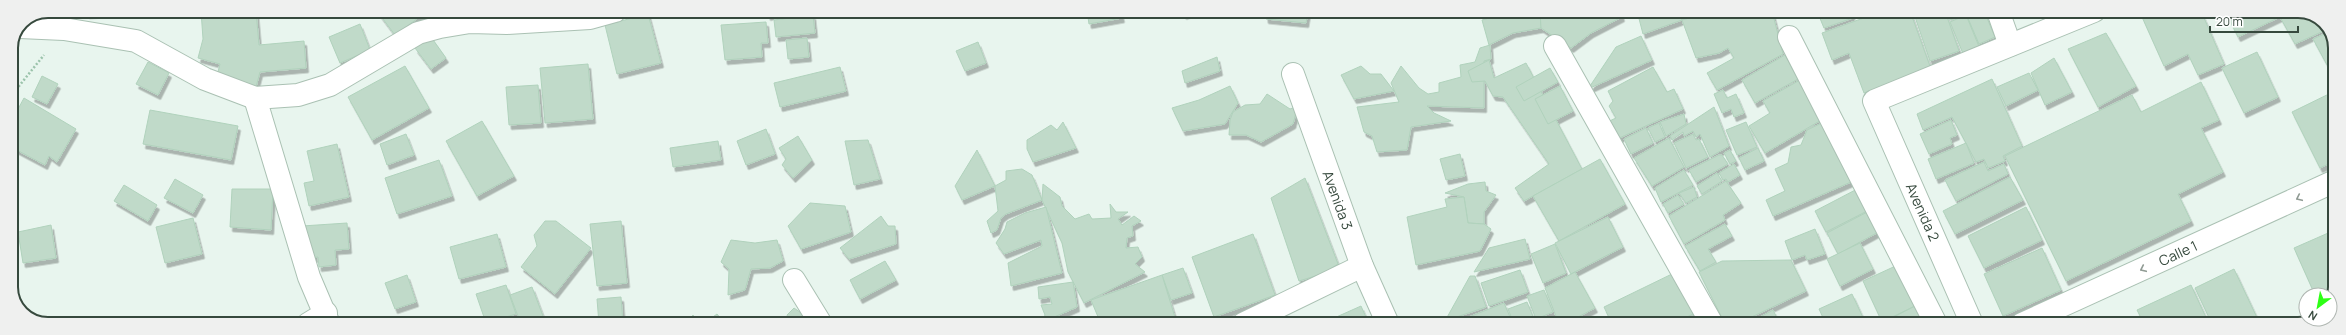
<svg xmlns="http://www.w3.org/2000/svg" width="2346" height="335" viewBox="0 0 2346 335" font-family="Manrope,sans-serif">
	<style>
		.building { fill: #c0dac9; stroke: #b0d2bc; filter: url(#shadow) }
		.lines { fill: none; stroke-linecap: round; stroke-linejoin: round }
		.minor-casing { stroke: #aac1b3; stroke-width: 24 }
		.path { stroke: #9bc3ab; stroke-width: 2.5; stroke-dasharray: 2 2; stroke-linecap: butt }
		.minor { stroke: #fff; stroke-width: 22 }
		.oneway { stroke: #909b94 }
		.labels { text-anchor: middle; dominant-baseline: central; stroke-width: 3.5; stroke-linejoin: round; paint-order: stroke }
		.street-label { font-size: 14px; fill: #36493d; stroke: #fff }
		.rim { fill: none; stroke: #36493d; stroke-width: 2 }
	</style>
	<defs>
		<filter id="shadow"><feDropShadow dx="2.5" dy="4.5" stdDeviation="0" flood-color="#0004"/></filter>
	</defs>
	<rect width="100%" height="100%" fill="#e8f5ee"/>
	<!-- building -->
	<g class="building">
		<path d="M87,11H124V12L87,14Z"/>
		<path d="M201,11H256L259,45L304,41L306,68L260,72L256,87L217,76L220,64L198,58L203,39Z"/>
		<path d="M377,11H423L425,13L395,35Z"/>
		<path d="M767,11H787L768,16Z"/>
		<path d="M1087,11H1120L1122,18L1089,24Z"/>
		<path d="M1182,11H1194L1184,15Z"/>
		<path d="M1265,11H1308L1306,23L1266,19Z"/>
		<path d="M1503,11H1540L1541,28L1513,33L1489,45L1482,20L1504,14Z"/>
		<path d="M1540,11H1620L1622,17L1591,33L1571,48L1541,28Z"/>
		<path d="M1637,11H1679L1682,20L1643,34Z"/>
		<path d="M1715,11H1737L1741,17L1758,11H1772L1783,54L1717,90L1707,73L1734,58L1728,48L1719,53L1696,58L1682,20Z"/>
		<path d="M1817,11H1851L1853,18L1824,28Z"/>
		<path d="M1883,11H1910L1931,69L1864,93L1849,53L1832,60L1822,33Z"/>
		<path d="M1913,11H1945L1959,51L1930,61Z"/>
		<path d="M1947,11H1976L1950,20Z"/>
		<path d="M1978,11H1984L1995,37L1979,44L1967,16Z"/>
		<path d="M2155,11H2201L2224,64L2198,75L2188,54L2164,66L2142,17Z"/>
		<path d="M2225,11H2278L2280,17L2238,37Z"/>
		<path d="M2292,11H2303L2324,22L2328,29L2295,44L2280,17Z"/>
		<path d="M648,14L661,63L617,74L605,25Z"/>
		<path d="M813,15L815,33L776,37L774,20Z"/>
		<path d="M1966,15L1980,49L1964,56L1950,22Z"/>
		<path d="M766,22L768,43H761L762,57L725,60L721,25Z"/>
		<path d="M360,24L370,50L340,63L329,37Z"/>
		<path d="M2329,32L2335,43L2333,76L2313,39Z"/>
		<path d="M2106,33L2136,86L2098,107L2068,49Z"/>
		<path d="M1641,36L1652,60L1588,89L1616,47Z"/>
		<path d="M431,37L446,58L431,69L415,48Z"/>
		<path d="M807,38L809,57L788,59L786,40Z"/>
		<path d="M978,42L986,63L965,71L956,51Z"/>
		<path d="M1490,45L1491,59L1484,61V108L1427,106L1434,113L1451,121L1411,127L1407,150L1377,152L1372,136L1364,132L1357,107L1399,102L1391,83L1401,66L1419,88L1428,94L1439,92V83L1461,77L1460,65L1475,62L1480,48Z"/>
		<path d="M2257,52L2278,97L2244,113L2222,68Z"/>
		<path d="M1785,55L1798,79L1755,103L1742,80Z"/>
		<path d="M1217,57L1220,71L1185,83L1182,71Z"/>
		<path d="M2054,58L2072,92L2045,105L2031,73Z"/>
		<path d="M1489,60L1494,78L1526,63L1582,169L1524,201L1515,188L1549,164L1503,97L1493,96L1485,81L1472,82L1468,71Z"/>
		<path d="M148,62L169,73L158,95L136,84Z"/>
		<path d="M588,64L593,119L545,123L540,68Z"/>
		<path d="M405,66L429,108L372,140L348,97Z"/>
		<path d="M1361,66L1370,74H1381L1394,91L1354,99L1341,75Z"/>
		<path d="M840,67L846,91L780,107L774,83Z"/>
		<path d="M1653,67L1667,92L1674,89L1683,109L1615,140L1605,123L1616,118L1609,106L1613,101L1608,91Z"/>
		<path d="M1550,68L1558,82L1524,101L1516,87Z"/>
		<path d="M2029,73L2038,90L2006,106L1997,87Z"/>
		<path d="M42,76L58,84L47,104L32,97Z"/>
		<path d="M1992,79L2022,146L2003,156L2005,161L1988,168L1984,159L1976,162L1952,117L1923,130L1917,114Z"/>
		<path d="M1800,80L1823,119L1765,153L1749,126L1770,113L1763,101Z"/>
		<path d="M2201,82L2219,120L2201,128L2223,172L2178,194L2191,221L2066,281L2005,156L2132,95L2141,112Z"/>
		<path d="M538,85L541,123L509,125L506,87Z"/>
		<path d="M1230,86L1238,103L1225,124L1183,131L1172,108L1199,100Z"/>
		<path d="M1560,86L1573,111L1548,124L1535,99Z"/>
		<path d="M1723,90L1727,98L1736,94L1744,113L1734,117L1731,109L1722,113L1714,94Z"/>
		<path d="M2335,91V161L2320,168L2292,112Z"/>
		<path d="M1267,94L1290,109L1298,106L1293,124L1261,142L1246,135H1229L1230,120L1233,112L1245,105L1260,104Z"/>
		<path d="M24,98L76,129L57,162L49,156L45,165L11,147V122Z"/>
		<path d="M1714,107L1729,146L1710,157L1700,134L1696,137L1693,131L1684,136L1683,132L1672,140L1670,136Z"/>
		<path d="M150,110L238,126L231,160L143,144Z"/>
		<path d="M1684,114L1686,124L1666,136L1660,122Z"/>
		<path d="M1951,120L1957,135L1950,138L1952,144L1929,154L1920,134Z"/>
		<path d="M482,121L514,176L477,196L446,141Z"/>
		<path d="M1063,122L1076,148L1033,162L1027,149V140L1051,125L1057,130Z"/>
		<path d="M1746,122L1757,147L1737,155L1726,130Z"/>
		<path d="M1824,122L1851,182L1773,216L1766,200L1785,191L1775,169L1788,163L1791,147L1801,145L1807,130Z"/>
		<path d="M1659,123L1665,137L1655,142L1648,128Z"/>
		<path d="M1646,128L1653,143L1631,154L1624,139Z"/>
		<path d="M766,129L775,154L746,165L737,141Z"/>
		<path d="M406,134L414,155L387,165L380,144Z"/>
		<path d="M1693,134L1696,140L1699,139L1708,157L1686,168L1674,143Z"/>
		<path d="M798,136L812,160L793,178L782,165L786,159L779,148Z"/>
		<path d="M1669,138L1684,167L1652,186L1634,158Z"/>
		<path d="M868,140L880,179L854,185L845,141Z"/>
		<path d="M718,141L721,160L673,167L670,148Z"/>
		<path d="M1966,143L1974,163L1936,179L1928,159Z"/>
		<path d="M337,144L349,197L309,206L304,183L314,181L307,151Z"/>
		<path d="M1758,148L1764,161L1745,170L1739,158Z"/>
		<path d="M977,150L995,186L962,200L955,186Z"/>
		<path d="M1730,150L1736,161L1730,164L1724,153Z"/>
		<path d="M1460,154L1465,176L1446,180L1440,159Z"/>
		<path d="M1719,155H1722L1728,164L1696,182L1689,170Z"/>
		<path d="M1600,159L1625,204L1559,241L1533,196Z"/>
		<path d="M439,160L452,196L397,214L385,178Z"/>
		<path d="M1984,162L1988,171L2004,164L2008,174L1956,201L1945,180Z"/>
		<path d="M1734,164L1740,175L1728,182L1726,179L1723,180L1719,173Z"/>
		<path d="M1022,169L1032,175L1042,200L1006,214L1001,218L997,230L991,233L987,221L998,211L995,186L1006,180V171Z"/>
		<path d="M1684,170L1693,185L1661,202L1655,188Z"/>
		<path d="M1717,173L1722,181L1702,194L1697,186Z"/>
		<path d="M2010,177L2023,200L1955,234L1943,211Z"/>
		<path d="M1305,178L1338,264L1322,274L1299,281L1271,198Z"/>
		<path d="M175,179L203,195L193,213L164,198Z"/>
		<path d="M1726,181L1741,203L1723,215L1725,220L1684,244L1669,216Z"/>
		<path d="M1485,182L1486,191L1496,195L1484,212V224L1468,223L1464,197L1445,193L1468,184Z"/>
		<path d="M1043,184L1060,197L1062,206L1075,219L1089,214L1092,219L1111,218L1110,204L1116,212H1128L1118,219L1122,225L1134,216L1141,221L1132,226L1133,236L1127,238L1126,248L1138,247L1142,257L1135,264L1145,272L1084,303L1068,272L1062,243L1042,200Z"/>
		<path d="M124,185L157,205L148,221L114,201Z"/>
		<path d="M1694,187L1697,197L1686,203L1679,193Z"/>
		<path d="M1861,187L1873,208L1826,232L1815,211Z"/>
		<path d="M232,189H273L271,230L230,227Z"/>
		<path d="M1678,195L1684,204L1668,213L1663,204Z"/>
		<path d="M1464,197L1468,223L1484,224L1491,229L1480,251L1416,265L1407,217L1447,207L1445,199Z"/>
		<path d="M810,203L845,206L851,232L801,249L788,226Z"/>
		<path d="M1046,207L1062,273L1011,286L1008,263L1042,246L1041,240L1004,254L996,243L1005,229L1007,222L1025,213Z"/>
		<path d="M2026,207L2042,240L1984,268L1968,236Z"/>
		<path d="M1873,209L1884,229L1838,254L1827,233Z"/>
		<path d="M881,216L888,226H895L896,244L849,259L840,248Z"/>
		<path d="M1608,217L1623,247L1571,274L1555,243Z"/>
		<path d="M193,218L202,254L165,263L156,227Z"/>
		<path d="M545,221H556L591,248L555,294L521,267L537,246L534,235Z"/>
		<path d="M621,221L627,283L597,286L590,224Z"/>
		<path d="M347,223L349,249L335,250L336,265L319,267L318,257L305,259L302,226Z"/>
		<path d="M1725,224L1732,236L1708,249L1716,262L1700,271L1685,246Z"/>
		<path d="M51,225L56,258L23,263L18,232Z"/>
		<path d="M1815,229L1825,254L1807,260L1805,255L1792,260L1785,241Z"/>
		<path d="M2335,230V292L2330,301V295H2315L2294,248Z"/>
		<path d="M497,234L506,267L459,279L450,247Z"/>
		<path d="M1253,234L1275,295L1214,317L1192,257Z"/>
		<path d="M1525,239L1530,259L1474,272L1489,248Z"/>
		<path d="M731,240L755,243L777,240L783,261L770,268L751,269L745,290L728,295L729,269L721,262Z"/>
		<path d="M1860,243L1873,269L1840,286L1827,259Z"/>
		<path d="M1555,244L1566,273L1543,283L1531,254Z"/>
		<path d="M2042,248L2061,290L2003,316L1984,274Z"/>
		<path d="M1791,260L1806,291L1737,324H1725L1699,272L1722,261Z"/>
		<path d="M885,261L896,280L860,299L850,280Z"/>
		<path d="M1902,263L1921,303L1882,322L1863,281Z"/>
		<path d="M1183,268L1192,293L1171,300L1162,275Z"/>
		<path d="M2234,269L2260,324H2212L2195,288Z"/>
		<path d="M1520,270L1528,292L1489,306L1481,283Z"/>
		<path d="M1575,272L1595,308L1565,324H1559L1545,288Z"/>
		<path d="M1676,272L1695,313L1673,324H1612L1604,307Z"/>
		<path d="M407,275L416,302L395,309L385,283Z"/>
		<path d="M1162,275L1177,324H1101L1091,300Z"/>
		<path d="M1470,276H1475L1486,307L1445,321Z"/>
		<path d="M1073,282L1077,307L1052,318L1051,324H1041L1045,315L1041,305L1052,304L1050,297L1039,299L1038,287Z"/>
		<path d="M506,285L516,314L486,323L476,294Z"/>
		<path d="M2191,285L2209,324H2144L2137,310Z"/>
		<path d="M532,287L546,324H521L510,295Z"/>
		<path d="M1544,290L1553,312L1536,319L1527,296Z"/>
		<path d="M1852,294L1866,324H1826L1819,309Z"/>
		<path d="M621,297L623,324H599L597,299Z"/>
		<path d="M1527,302L1534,319L1521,324H1514L1508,309Z"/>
		<path d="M1504,303L1513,324H1461L1459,321Z"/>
		<path d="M1921,303L1931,324H1880Z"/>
		<path d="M1361,306L1369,324L1323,323Z"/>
		<path d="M794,308L816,323V324H790L787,315Z"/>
		<path d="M1773,310L1780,324H1747Z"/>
		<path d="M717,314L725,324H707L706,322Z"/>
		<path d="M1697,314L1703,324H1676Z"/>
		<path d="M693,315L699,324H686Z"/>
		<path d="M1453,320L1454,324H1445Z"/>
		<path d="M1555,321L1556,324H1546Z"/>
	</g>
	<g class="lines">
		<!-- minor casing -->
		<g class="minor-casing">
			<g id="minor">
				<path d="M1998,11L2010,45"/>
				<path d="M20,27L64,29L136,41L205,79L255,98L298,95L330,85L418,33L440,27L470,22L507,23L590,18L615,11"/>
				<path d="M1789,37L1936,324"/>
				<path d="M1555,46L1712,324"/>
				<path d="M1293,74L1362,266L1388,324"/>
				<path d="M255,98L309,277L329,324"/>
				<path d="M794,280L821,324"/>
				<path d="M308,324L326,313"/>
				<path d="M1243,324L1362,266"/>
				<path d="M1972,324L1874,101L2094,11"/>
				<path d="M2022,324L2335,181"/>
			</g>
		</g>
		<!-- path -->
		<path class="path" d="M11,96L44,55"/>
		<!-- minor -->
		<use href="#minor" class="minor"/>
	</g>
	<!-- one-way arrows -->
	<defs><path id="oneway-chevron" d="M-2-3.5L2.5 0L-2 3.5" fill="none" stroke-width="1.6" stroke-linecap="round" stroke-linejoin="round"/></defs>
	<g class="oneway">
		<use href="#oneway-chevron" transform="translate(2299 198) rotate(155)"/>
		<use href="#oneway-chevron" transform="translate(2143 269) rotate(155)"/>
	</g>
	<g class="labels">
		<!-- street labels -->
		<g class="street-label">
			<text transform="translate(1338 200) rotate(70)">Avenida 3</text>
			<text transform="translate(1923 212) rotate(66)">Avenida 2</text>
			<text transform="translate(2178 253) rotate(-25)">Calle 1</text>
		</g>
	</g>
	<!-- crop -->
	<path d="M0 0H2346V335H0ZM48 18H2298A30 30 0 0 1 2328 48V287A30 30 0 0 1 2298 317H48A30 30 0 0 1 18 287V48A30 30 0 0 1 48 18Z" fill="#eff0ef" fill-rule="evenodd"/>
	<path class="rim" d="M48 18H2298A30 30 0 0 1 2328 48V287A30 30 0 0 1 2298 317H48A30 30 0 0 1 18 287V48A30 30 0 0 1 48 18Z"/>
	<!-- north arrow -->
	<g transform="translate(2318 307) rotate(212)"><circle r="19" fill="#ffffff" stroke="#afb6b1"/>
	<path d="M0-3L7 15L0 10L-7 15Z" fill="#2eff15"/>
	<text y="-6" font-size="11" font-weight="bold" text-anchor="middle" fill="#36493d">N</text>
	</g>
	<!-- scale -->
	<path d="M2210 26v6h88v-6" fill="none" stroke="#36493d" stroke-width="2"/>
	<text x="2216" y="26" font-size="12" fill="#36493d" stroke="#ffffff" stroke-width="3" paint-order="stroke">20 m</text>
</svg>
